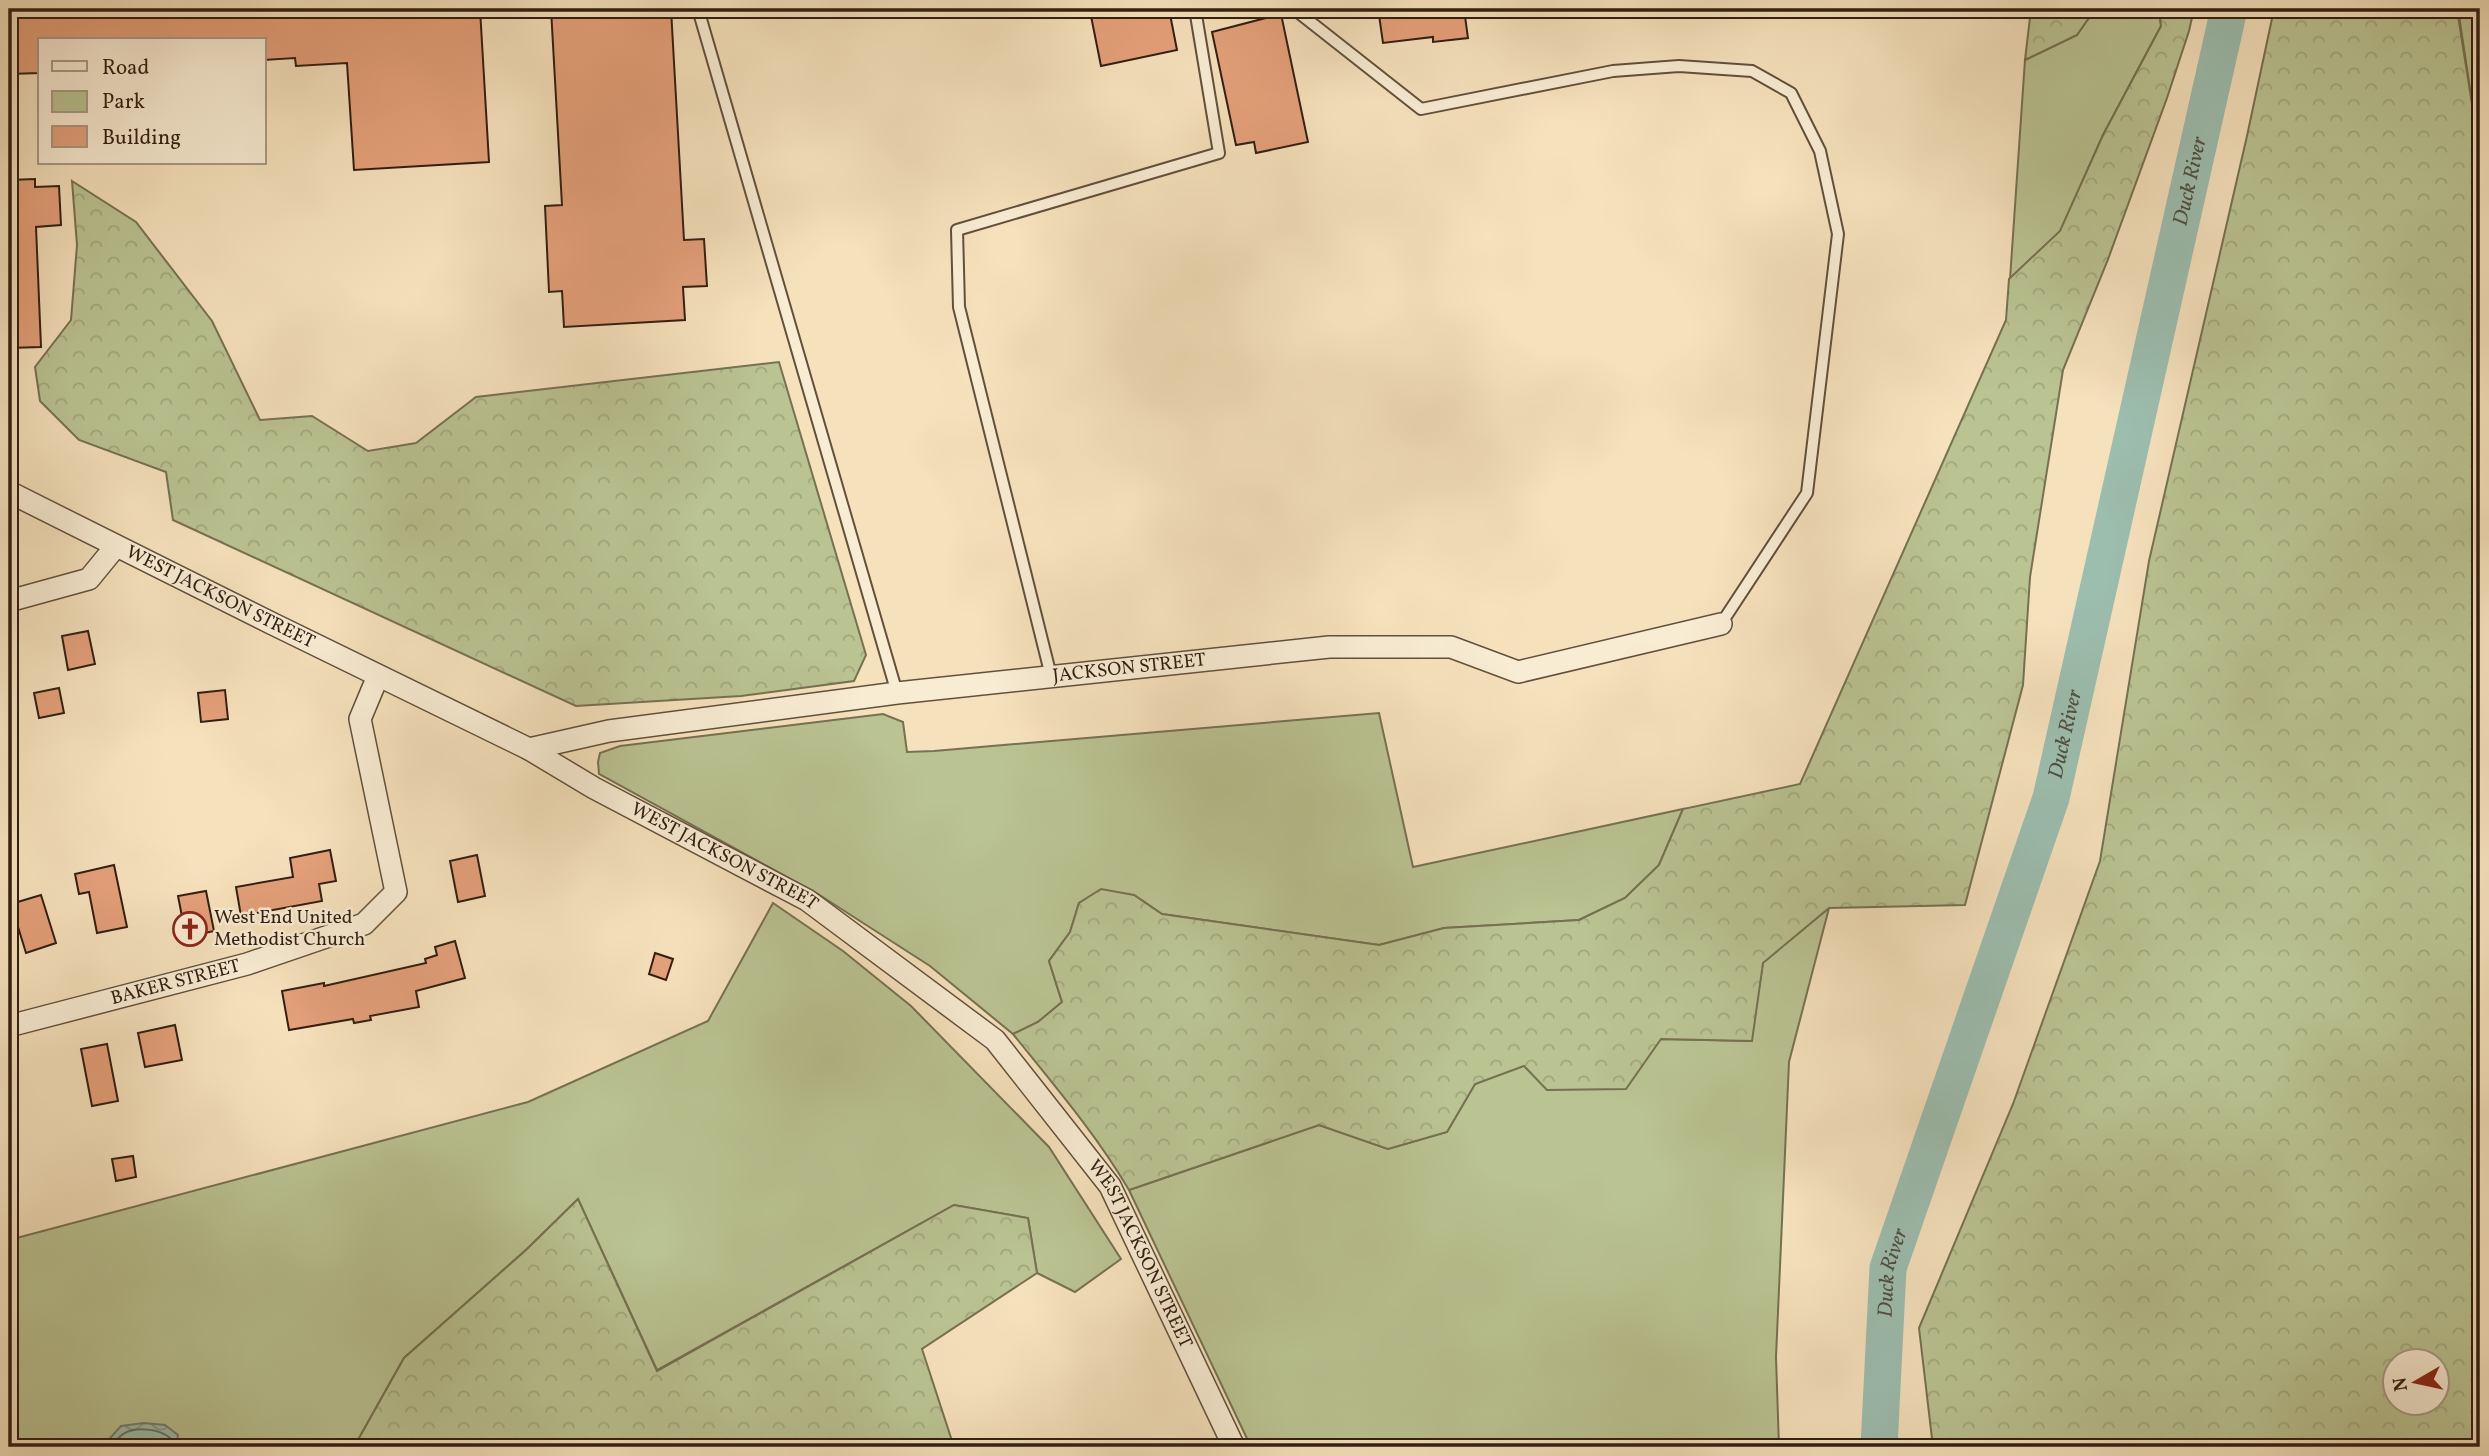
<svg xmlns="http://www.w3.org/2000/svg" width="2489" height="1456" viewBox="0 0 2489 1456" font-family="Vollkorn,serif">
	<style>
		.green { fill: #bac392; stroke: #767152; stroke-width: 2 }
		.forest { fill: url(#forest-crowns); stroke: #767152; stroke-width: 2; fill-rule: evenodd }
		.water { fill: url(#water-waves); stroke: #717e70; stroke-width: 2 }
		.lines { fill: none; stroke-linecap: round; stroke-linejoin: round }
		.shore { stroke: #666e60; stroke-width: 2 }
		.river { stroke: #9cbeaf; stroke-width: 37 }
		.building { fill: #e4a07a; stroke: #311f12; stroke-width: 2 }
		.service-casing { stroke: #62503c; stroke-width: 14 }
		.minor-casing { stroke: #62503c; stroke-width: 24 }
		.service { stroke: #f8ecd3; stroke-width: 10 }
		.minor { stroke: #f8ecd3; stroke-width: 21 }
		.labels { text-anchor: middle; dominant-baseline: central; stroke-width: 5; stroke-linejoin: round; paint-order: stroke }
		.street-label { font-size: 19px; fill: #311f12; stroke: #f8ecd3 }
		.poi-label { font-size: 19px; fill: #311f12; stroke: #f8ecd3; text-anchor: start }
		.water-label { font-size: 21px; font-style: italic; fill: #514f41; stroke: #f8ecd3 }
	</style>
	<defs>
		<pattern id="forest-crowns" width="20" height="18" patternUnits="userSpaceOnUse" patternTransform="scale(1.75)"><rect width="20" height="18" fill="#bac392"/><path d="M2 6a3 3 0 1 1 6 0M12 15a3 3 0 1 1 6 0" fill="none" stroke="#a0a77d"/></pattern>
		<pattern id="water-waves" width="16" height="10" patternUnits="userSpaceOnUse" patternTransform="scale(1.75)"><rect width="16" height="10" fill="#9cbeaf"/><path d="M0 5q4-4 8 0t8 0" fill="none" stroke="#809a8d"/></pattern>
	</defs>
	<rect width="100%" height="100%" fill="#f5e1bc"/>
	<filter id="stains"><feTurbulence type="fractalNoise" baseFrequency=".00286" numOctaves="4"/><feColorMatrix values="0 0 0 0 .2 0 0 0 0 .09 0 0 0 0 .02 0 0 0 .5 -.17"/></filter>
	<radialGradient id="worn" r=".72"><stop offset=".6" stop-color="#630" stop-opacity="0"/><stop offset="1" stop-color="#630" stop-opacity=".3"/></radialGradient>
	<!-- green -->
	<g class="green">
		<path d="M2095,9H2159L2161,26L2103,135L2060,232L2010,279L2025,60L2077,35Z"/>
		<path d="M2458,9H2480V141L2478,142Z"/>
		<path d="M1379,713L1413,867L1683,809L1659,865L1625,898L1579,920L1444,928L1379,945L1162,914L1134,895L1079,903L1070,932L1049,961L1062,1002L1038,1022L1013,1034L930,966L818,894L599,774L598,762L600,753L620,746L883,714L903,722L907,752L934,751Z"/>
		<path d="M773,903L843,951L911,1006L1049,1147L1121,1259L1075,1292L1037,1273L1028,1218L954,1205L657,1370L578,1199L528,1248L404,1358L354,1447H9V1240L528,1102L708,1021Z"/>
		<path d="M1829,908L1789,1062L1776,1357L1779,1447H1251L1129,1190L1319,1125L1388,1149L1447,1132L1475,1084L1524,1065L1661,1039L1751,1041L1763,962Z"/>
	</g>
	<!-- forest -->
	<g class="forest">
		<path d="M2031,9H2095L2077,35L2025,60Z"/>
		<path d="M2159,9H2194L2189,31L2167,98L2107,262L2063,370L2030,577L2023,685L1965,905L1829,908L1763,963L1752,1041L1661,1039L1626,1089L1547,1090L1524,1066L1475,1084L1447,1132L1388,1149L1319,1125L1129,1190C1096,1134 1054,1085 1013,1034L1038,1022L1062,1002L1049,961L1070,932L1079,903L1101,889L1134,895L1162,914L1379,945L1444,928L1579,920L1625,898L1659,865L1683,809L1800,784L2006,320L2009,279L2060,231L2103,135L2161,26Z"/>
		<path d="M2274,9H2457L2478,142L2480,141V1447H1933L1919,1328L2013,1104L2100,861L2149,561L2247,136ZM2394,1362H2436V1404H2394Z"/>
		<path d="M72,181L136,222L212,321L260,420L312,416L368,451L416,443L476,397L779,362L866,655L854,681L741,696L576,706L173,520L166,472L79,440L40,401L35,367L71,320L77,245Z"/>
		<path d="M578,1199L657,1371L954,1205L1028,1218L1037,1273L922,1349L954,1447H354L404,1358L526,1250Z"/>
	</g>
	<!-- water -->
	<path class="water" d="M144,1423L165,1425L178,1435L176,1447H102L121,1426Z"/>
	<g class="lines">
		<!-- shore -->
		<path class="shore" d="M111,1447C114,1443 119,1437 123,1434C136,1426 160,1429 170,1438V1447"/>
		<!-- river -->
		<path class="river" id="s1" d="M1879,1447L1888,1268L2051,798L2229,9"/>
	</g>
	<!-- building -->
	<g class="building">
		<path d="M9,9H480L489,162L354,170L347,63L296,66L295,58L264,60V40H40V73L9,74Z"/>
		<path d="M551,9H671L684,240L704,239L707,286L683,287L685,320L564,327L562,291L549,292L545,206L562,205Z"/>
		<path d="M1103,9H1169L1177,50L1101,66L1090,11Z"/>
		<path d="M1423,9H1464L1468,38L1433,42V37L1383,43L1379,15Z"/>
		<path d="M1281,14L1308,142L1256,153L1254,142L1236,145L1212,32Z"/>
		<path d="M35,179V187L59,186L61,225L36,227L41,347L9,348V180Z"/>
		<path d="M88,631L95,664L68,670L62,636Z"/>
		<path d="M59,688L64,713L39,718L34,693Z"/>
		<path d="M225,690L228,719L201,722L198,693Z"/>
		<path d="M330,850L336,881L319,884L322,901L241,916L236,887L293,877L290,858Z"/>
		<path d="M477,855L485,896L458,902L450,861Z"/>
		<path d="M114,865L127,927L97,933L89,892L79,894L75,874Z"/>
		<path d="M206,891L214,931L186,937L178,896Z"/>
		<path d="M41,895L56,943L26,953L11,904Z"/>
		<path d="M455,941L465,978L416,991L419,1007L370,1016L371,1020L354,1023L353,1019L289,1030L282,991L324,983V986L426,963L425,959L437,955L435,947Z"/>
		<path d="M655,953L673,959L666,980L649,974Z"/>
		<path d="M175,1025L182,1060L145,1067L138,1033Z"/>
		<path d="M107,1044L118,1101L92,1106L81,1049Z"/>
		<path d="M133,1156L136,1177L116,1181L112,1159Z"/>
	</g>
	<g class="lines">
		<!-- service casing -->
		<g class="service-casing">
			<g id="service">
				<path d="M698,9L897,693"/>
				<path d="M1294,9L1421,109L1613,71L1679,66L1752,71L1791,93L1820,151L1838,234L1807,493L1721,624"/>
				<path d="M1051,676L959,307L957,230L1219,153L1195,9"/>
			</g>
		</g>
		<!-- minor casing -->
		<g class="minor-casing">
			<g id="minor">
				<path id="s2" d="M9,492L271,623L529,749L594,788L807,900L995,1040L1110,1186L1234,1447"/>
				<path d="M9,601L89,579L116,546"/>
				<path id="s3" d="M529,749L609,731L897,693L1329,647H1451L1518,672L1721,624"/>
				<path id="s4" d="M9,1026L247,964L364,924L396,892L360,719L378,676"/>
			</g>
		</g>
		<!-- service -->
		<use href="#service" class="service"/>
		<!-- minor -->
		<use href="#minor" class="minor"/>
	</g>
	<!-- icons -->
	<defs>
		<g id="church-ring" transform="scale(1.75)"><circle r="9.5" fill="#f8ecd3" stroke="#8f2418" stroke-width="1.5"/><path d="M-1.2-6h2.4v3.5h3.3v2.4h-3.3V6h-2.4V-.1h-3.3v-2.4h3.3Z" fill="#8f2418"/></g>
	</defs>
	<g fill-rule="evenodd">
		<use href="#church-ring" x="190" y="929"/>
	</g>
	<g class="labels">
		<!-- street labels -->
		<g class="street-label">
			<text stroke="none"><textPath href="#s2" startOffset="236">WEST JACKSON STREET</textPath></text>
			<text stroke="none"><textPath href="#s3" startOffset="606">JACKSON STREET</textPath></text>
			<text stroke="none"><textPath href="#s2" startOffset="803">WEST JACKSON STREET</textPath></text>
			<text stroke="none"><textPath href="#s4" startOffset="172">BAKER STREET</textPath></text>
			<text stroke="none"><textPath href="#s2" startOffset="1391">WEST JACKSON STREET</textPath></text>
		</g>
		<!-- poi labels -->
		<g class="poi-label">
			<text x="214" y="918">West End United<tspan x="214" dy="22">Methodist Church</tspan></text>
		</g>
		<!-- water labels -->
		<g class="water-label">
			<text stroke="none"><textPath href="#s1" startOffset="1309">Duck River</textPath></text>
			<text stroke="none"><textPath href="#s1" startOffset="742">Duck River</textPath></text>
			<text stroke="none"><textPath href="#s1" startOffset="175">Duck River</textPath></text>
		</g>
	</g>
	<!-- margin -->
	<rect width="2489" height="1456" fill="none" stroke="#f5e1bc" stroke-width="35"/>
	<rect x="10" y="10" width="2468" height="1435" fill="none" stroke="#311f12" stroke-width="3.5"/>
	<rect x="18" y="18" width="2454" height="1421" fill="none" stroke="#311f12" stroke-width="2"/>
	<!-- legend -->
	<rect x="38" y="38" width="228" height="126" fill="#f8ecd3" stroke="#a89a86" stroke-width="2"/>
	<rect x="52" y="61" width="35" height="10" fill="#f8ecd3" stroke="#a89a86" stroke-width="2"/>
	<text x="102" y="74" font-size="21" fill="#311f12">Road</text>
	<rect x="52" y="91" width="35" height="21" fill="#bac392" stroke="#a89a86" stroke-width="2"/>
	<text x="102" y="108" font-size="21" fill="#311f12">Park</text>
	<rect x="52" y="126" width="35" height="21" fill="#e4a07a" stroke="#a89a86" stroke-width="2"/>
	<text x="102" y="144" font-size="21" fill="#311f12">Building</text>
	<!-- north arrow -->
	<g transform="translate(2416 1382) rotate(261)"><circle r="33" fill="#f8ecd3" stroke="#a89a86" stroke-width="2"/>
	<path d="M0-5L12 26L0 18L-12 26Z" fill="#8f2418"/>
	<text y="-10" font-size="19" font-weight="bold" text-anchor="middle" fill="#311f12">N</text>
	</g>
	<rect width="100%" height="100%" filter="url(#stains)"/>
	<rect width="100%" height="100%" fill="url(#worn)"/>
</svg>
